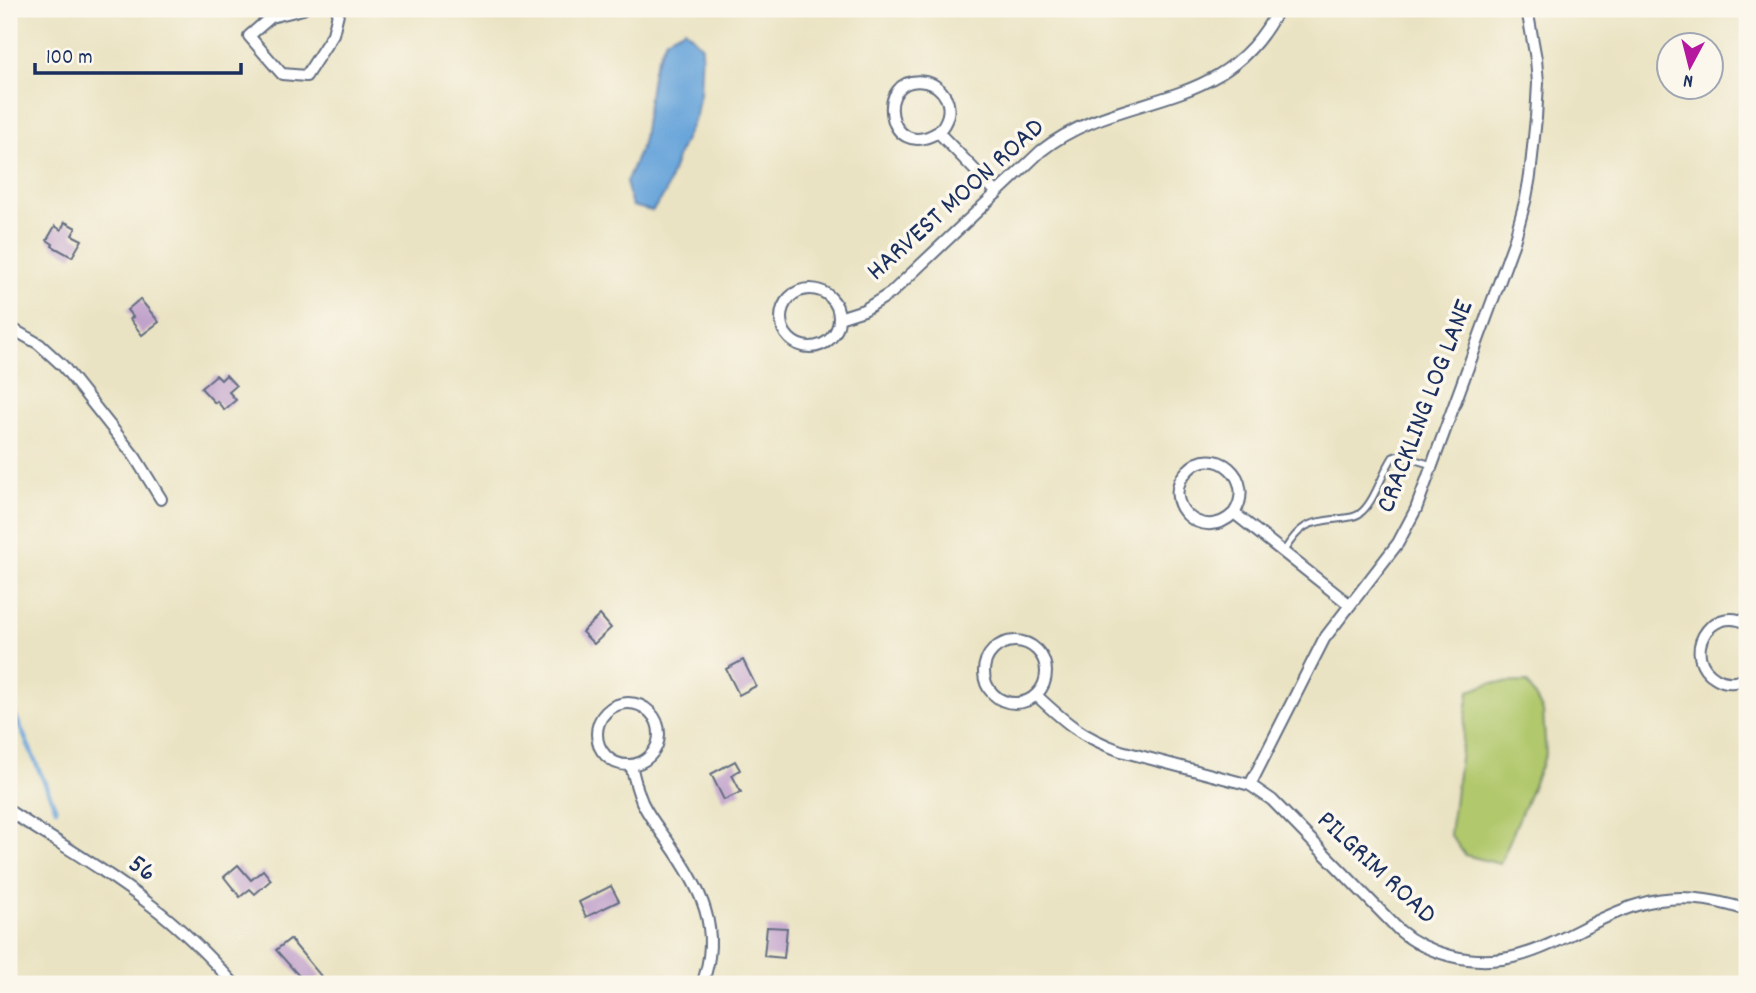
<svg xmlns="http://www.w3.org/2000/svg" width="1756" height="993" viewBox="0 0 1756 993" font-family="Dekko,sans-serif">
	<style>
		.green { fill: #b1c86c; stroke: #667c65; stroke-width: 2 }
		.water { fill: #69a5da; stroke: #426a9c; stroke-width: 2 }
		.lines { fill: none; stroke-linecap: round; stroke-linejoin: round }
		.stream { stroke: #69a5da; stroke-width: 4.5 }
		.building { fill: #c1a2cb }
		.lane-casing { stroke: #636e81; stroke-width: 9 }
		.street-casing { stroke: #636e81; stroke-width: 14 }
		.lane { stroke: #fff; stroke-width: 5 }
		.street { stroke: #fff; stroke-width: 10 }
		.labels { text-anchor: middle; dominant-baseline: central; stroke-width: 7; stroke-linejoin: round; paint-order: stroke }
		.street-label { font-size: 28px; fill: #1b2f5e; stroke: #fbf7ec }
	</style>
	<rect width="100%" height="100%" fill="#fbf7ec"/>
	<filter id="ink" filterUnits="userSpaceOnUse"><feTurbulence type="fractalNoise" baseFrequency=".0143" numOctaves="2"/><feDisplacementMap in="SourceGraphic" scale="14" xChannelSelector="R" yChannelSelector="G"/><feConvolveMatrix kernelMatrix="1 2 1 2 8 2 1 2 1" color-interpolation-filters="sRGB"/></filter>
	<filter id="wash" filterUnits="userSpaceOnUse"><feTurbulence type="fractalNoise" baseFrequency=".00686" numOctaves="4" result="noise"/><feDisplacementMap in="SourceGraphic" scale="28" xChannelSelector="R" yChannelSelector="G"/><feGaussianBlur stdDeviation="1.57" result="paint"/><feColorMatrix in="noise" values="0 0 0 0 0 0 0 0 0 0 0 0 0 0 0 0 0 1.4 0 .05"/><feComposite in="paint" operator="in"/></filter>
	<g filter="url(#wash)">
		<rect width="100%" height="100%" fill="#eae3c3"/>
		<!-- green -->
		<path class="green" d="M1527,682L1543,711L1546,754L1500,864L1465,855L1450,834L1469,691L1491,683Z"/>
		<!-- water -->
		<path class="water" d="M685,29L702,46L700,93L696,115L677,157L665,194L652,211L632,206L626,182L642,145L653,69L666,39Z"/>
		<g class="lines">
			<!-- stream -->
			<path class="stream" d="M9,701L56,809"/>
		</g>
		<g id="blocks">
			<!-- building -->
			<g class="building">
				<path d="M65,222L76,228L72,235L82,240L72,257L52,246L53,244L47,240L55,226L61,230Z"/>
				<path d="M140,299L159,322L142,335L130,319L133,317L127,310Z"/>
				<path d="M216,375L221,380L226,375L236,386L229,392L236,400L224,410L217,401L215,403L201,388Z"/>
				<path d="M600,615L611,628L594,644L582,632Z"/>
				<path d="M743,660L756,686L739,695L726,669Z"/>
				<path d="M735,761L740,770L732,775L741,792L724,800L711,774Z"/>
				<path d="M238,865L251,880L263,870L271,880L255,894L250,889L240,897L224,877Z"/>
				<path d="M611,886L619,901L586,917L579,902Z"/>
				<path d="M767,927L787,928L784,958L764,956Z"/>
				<path d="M290,939L321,976L311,984H306L276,950Z"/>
			</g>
		</g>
	</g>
	<g filter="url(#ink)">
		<use href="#blocks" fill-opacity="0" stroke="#636e81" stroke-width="2"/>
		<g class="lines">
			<!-- lane casing -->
			<g class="lane-casing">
				<path id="lane" d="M1284,551C1300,525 1308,522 1337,519C1344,518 1353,518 1359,514C1374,504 1382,473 1393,457L1399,455L1432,465"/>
			</g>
			<!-- street casing -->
			<g class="street-casing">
				<g id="street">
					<path d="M303,9L271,17L249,36L282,74L306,76L333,34L339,9"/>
					<path d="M938,132C947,123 952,110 946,98C942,90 934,83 925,82C873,73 886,164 938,132L997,193"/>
					<circle cx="810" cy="318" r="29"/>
					<path d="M839,318L864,310L891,293L1041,151C1120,88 1225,116 1278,9"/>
					<path d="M9,327L39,344L63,366L135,457L161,499"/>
					<path d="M1234,513C1257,479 1214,442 1187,471C1158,501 1202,545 1234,513L1350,605"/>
					<path d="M1747,623C1709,604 1680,657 1716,678C1726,684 1737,683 1747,678"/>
					<circle cx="1015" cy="672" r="31"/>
					<path d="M1036,695C1066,723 1082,737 1121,751L1250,785L1272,800L1399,930C1414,943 1432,951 1451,956C1528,975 1571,925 1637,905C1675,893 1711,898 1747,910"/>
					<circle cx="628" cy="734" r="31"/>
					<path d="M631,765C634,778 637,790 642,802C649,817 660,830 669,843C700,887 723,929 702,984"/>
					<path d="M1250,785L1324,639L1398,543L1416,509L1514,242L1526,198L1530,176L1536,118L1538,83L1536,59L1527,9"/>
					<path d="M9,811C57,842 107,871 152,906C182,929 209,956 234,984"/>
				</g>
			</g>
			<!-- lane -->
			<use href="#lane" class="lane"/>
			<!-- street -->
			<use href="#street" class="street"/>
		</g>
	</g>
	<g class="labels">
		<!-- street labels -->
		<g class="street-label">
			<text transform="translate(957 201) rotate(-42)">HARVEST MOON ROAD</text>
			<text transform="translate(1427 407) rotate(-69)">CRACKLING LOG LANE</text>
			<text transform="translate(1375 869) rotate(43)">PILGRIM ROAD</text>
			<text transform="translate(141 870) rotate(35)">56</text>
		</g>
	</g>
	<!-- margin -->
	<rect width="1756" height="993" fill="none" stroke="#fbf7ec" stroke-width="35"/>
	<!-- north arrow -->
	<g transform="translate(1690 66) rotate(187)"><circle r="33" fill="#fbf7ec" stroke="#a1a7b3" stroke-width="2"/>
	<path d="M0-5L12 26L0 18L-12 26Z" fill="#b5179e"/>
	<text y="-10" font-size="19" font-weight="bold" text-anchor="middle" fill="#1b2f5e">N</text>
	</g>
	<!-- scale -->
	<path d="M35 63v10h206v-10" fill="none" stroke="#1b2f5e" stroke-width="3.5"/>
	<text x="46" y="63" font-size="21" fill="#1b2f5e" stroke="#fbf7ec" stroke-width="5" paint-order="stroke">100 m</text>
</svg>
